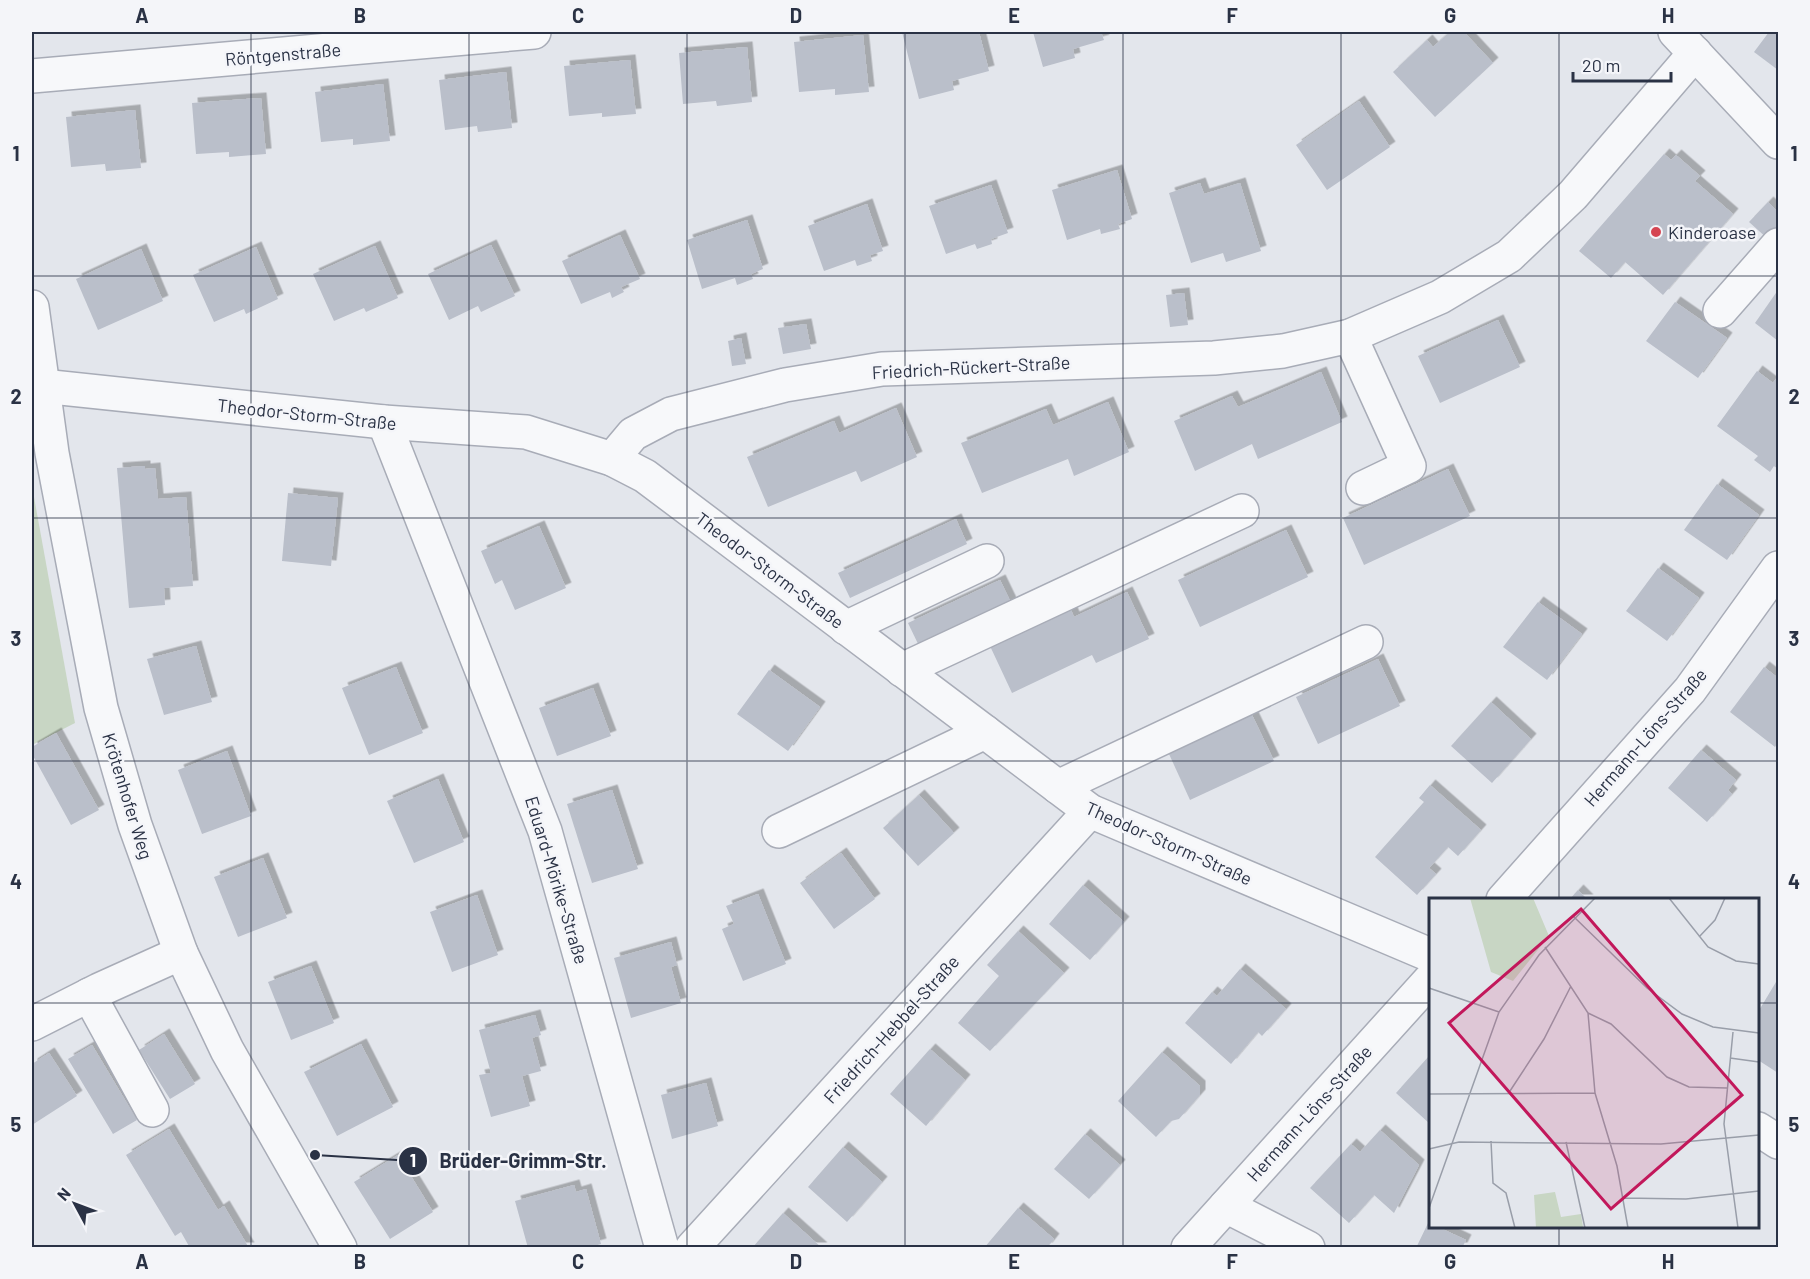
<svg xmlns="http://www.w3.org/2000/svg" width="1810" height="1279" viewBox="0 0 1810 1279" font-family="Barlow,sans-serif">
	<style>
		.green { fill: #c8d6c4 }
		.building { fill: #babfca; filter: url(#shadow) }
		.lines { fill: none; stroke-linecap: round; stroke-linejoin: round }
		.minor-casing { stroke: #a8acb7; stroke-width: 36 }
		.minor { stroke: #f7f8fa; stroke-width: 33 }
		.grid { fill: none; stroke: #2a3245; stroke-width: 1.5; stroke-opacity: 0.55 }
		.poi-dot { fill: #d54552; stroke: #f4f5f9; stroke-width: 2 }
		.labels { text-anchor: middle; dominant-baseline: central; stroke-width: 5; stroke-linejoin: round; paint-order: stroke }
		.street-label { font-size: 18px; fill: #2a3245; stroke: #f4f5f9 }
		.poi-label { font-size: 18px; fill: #2a3245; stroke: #f4f5f9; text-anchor: start }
		.inset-road { fill: none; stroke: #999ea9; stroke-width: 1.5 }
		.view { fill: #c2185b; fill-opacity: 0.15; stroke: #c2185b; stroke-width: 3 }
		.inset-edge { fill: none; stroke: #2a3245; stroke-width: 3 }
		.leader { fill: none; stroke: #2a3245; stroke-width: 2 }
		.callout-dot { fill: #2a3245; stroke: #f4f5f9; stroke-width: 2 }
		.mark-label { font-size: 18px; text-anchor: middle; font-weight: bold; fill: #fff }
		.callout-label { font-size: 20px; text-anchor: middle; font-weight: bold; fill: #2a3245; stroke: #f4f5f9; stroke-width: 5; stroke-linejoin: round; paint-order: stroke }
		.neatline { fill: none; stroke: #2a3245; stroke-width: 2 }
		.grid-label { font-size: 20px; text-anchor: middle; font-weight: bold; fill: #2a3245 }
	</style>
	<defs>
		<filter id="shadow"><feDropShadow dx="5.5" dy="-5.5" stdDeviation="0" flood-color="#0004"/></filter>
	</defs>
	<rect width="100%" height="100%" fill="#e3e6ec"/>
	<!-- green -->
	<path class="green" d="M32,486L75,723L32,745Z"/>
	<!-- building -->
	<g class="building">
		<path d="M902,32H979L989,71L952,81L954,90L919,99Z"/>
		<path d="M1033,32H1101L1104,40L1073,49L1075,58L1043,67Z"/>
		<path d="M1450,32H1464L1493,63L1435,117L1393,72L1427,40L1433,47Z"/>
		<path d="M1769,32H1778V70L1754,52Z"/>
		<path d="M863,35L869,92L835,95V89L799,92L794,42Z"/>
		<path d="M747,47L752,102L717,106L716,101L683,104L679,53Z"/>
		<path d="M630,60L636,114L602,117V113L569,116L564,66Z"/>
		<path d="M506,72L512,128L478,132L477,126L445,130L439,80Z"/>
		<path d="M383,84L390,141L353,145V139L321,142L315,92Z"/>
		<path d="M261,98L266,154L229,157V152L196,154L192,103Z"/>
		<path d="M1359,101L1390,147L1327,190L1296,145Z"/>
		<path d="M135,110L141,168L106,171L105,164L71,167L66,117Z"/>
		<path d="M1664,154L1671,160L1676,155L1700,176L1695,181L1733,214L1663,295L1625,262L1611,278L1579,251Z"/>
		<path d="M1117,170L1132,219L1118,224L1120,229L1101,234L1100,229L1067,240L1052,190Z"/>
		<path d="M1200,183L1204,194L1240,183L1261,251L1226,262L1223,253L1191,263L1169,193Z"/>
		<path d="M991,185L1008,233L991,239L992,244L977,249L975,244L946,254L929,206Z"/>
		<path d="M1768,202L1778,212V222L1776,225L1778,227V248L1749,222Z"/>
		<path d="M867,204L883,251L870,255L872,261L857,266L855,260L824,271L808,226Z"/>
		<path d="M747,220L763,269L751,274L753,279L737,285L735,278L702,289L687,240Z"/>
		<path d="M620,235L640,279L621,287L624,292L612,298L610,292L581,304L562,261Z"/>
		<path d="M491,245L515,296L481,312L478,306L449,320L428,274Z"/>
		<path d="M375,246L398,298L366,312L364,308L334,321L313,274Z"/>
		<path d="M256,247L278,299L246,314L244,309L214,322L193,275Z"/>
		<path d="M141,249L163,301L98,330L76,279Z"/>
		<path d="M1778,290V341L1755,323Z"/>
		<path d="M1184,293L1188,325L1170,327L1166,295Z"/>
		<path d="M1675,302L1727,338L1698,378L1646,341Z"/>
		<path d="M1498,320L1520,367L1440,403L1418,356Z"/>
		<path d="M806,324L811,349L783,354L778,328Z"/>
		<path d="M741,338L746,364L732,366L728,341Z"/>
		<path d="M1757,371L1773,383L1778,376V469L1774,466L1770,472L1754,460L1758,456L1717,426Z"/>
		<path d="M1321,372L1342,422L1258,459L1252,444L1195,471L1174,421L1232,396L1238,407Z"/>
		<path d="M1108,402L1129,452L1074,476L1068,459L982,493L961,443L1046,409L1053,425Z"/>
		<path d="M896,408L917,457L861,482L856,471L768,507L747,457L834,421L839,433Z"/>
		<path d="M145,466V469L155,468L158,499L186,497L193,586L164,588L165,605L129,608L117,468Z"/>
		<path d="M1448,469L1470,516L1364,565L1343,518Z"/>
		<path d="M1717,484L1759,515L1727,560L1684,530Z"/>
		<path d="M288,493L338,498L331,566L282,561Z"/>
		<path d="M956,519L967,544L850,598L838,573Z"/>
		<path d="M539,526L566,588L515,610L502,580L495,584L481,551Z"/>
		<path d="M1286,530L1308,577L1200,627L1178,580Z"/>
		<path d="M1658,568L1699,598L1667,641L1626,611Z"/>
		<path d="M1000,580L1012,605L920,648L908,623Z"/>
		<path d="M1127,592L1149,639L1096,663L1092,655L1012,693L990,646L1071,610L1074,617Z"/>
		<path d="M1538,602L1582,634L1547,680L1503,647Z"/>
		<path d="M196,646L212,702L164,715L147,659Z"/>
		<path d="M1378,659L1400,706L1318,744L1296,697Z"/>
		<path d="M396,667L423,733L369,755L342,688Z"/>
		<path d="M1764,667L1778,678V742L1775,747L1730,712Z"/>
		<path d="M769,670L820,707L788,751L737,714Z"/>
		<path d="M593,688L611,736L557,756L539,708Z"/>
		<path d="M1491,702L1531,739L1492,783L1451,746Z"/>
		<path d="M1252,715L1274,761L1190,800L1169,754Z"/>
		<path d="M56,733L99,810L71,825L32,754V747Z"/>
		<path d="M1701,750L1736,780L1728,790L1732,794L1707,822L1668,788Z"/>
		<path d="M227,751L251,816L202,834L178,770Z"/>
		<path d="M438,779L464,842L414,863L387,801Z"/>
		<path d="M1430,785L1481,830L1458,856L1448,847L1429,868L1436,874L1417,895L1375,857L1424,802L1419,798Z"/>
		<path d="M612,790L638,869L592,883L567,804Z"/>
		<path d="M919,795L954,833L918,866L883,828Z"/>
		<path d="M841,853L875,899L834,929L800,883Z"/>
		<path d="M263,858L287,918L238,937L214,877Z"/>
		<path d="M1083,885L1124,922L1090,960L1049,924Z"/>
		<path d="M1578,890L1588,900H1569Z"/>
		<path d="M758,894L786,964L743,981L722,929L734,924L726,906Z"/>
		<path d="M477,895L498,955L452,972L430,912Z"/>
		<path d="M1018,931L1064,973L990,1051L958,1023L999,976L987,965Z"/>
		<path d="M671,942L677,965L671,967L681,1003L631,1018L614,958Z"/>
		<path d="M311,966L334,1023L291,1040L268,982Z"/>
		<path d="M1240,969L1286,1009L1262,1036L1258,1032L1231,1064L1185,1023L1212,992L1217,996Z"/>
		<path d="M1776,982L1778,983V1073L1758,1060V1012Z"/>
		<path d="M535,1015L541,1035L532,1038L541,1071L522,1076L530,1106L491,1117L479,1075L491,1073L479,1030Z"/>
		<path d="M164,1034L195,1084L170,1099L139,1050Z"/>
		<path d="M361,1044L393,1107L337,1136L304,1072Z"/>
		<path d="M92,1045L137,1120L113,1134L68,1059Z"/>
		<path d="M930,1049L965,1080L926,1126L890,1094Z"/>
		<path d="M1162,1052L1200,1086V1095L1179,1119L1171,1121L1156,1137L1118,1101Z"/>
		<path d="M49,1053L77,1096L32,1125V1064Z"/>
		<path d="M1430,1055V1124L1396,1093Z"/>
		<path d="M706,1083L718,1126L672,1139L661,1095Z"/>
		<path d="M169,1129L218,1210L224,1206L249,1248H190L181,1232L175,1236L126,1155Z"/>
		<path d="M1380,1130L1419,1165L1394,1213L1374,1195L1349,1223L1310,1188L1351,1144L1360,1152Z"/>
		<path d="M1085,1134L1120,1165L1089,1199L1054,1169Z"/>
		<path d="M843,1147L882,1182L847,1222L808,1187Z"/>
		<path d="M398,1155L433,1212L390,1239L354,1182Z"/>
		<path d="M574,1185L576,1192L586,1189L601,1244L587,1248H573L572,1245L562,1248H528L515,1201Z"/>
		<path d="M1018,1208L1054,1239L1047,1248H984Z"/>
		<path d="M783,1213L822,1248H752Z"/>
		<path d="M1430,1219L1431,1227H1438L1466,1240L1462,1248H1416Z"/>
	</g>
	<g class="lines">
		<!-- minor casing -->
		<g class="minor-casing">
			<g id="minor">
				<path d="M1675,32L1778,142"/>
				<path d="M32,76L534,32"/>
				<path d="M32,307L52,453L101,708L135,825L181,953L227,1050L340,1248"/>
				<path d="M1720,311L1778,245"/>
				<path d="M1350,336L1409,466L1363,488"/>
				<path d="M42,386L384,422L526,432L612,459L645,476L1090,811L1430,955"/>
				<path d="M384,422L545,831L662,1248"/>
				<path d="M612,459L633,434L671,414L785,385L882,369L1214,358L1283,351L1350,336L1440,297L1509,256L1573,195L1695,53"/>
				<path d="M846,628L987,561"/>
				<path d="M902,670L1242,511"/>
				<path d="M1058,787L1366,642"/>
				<path d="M779,831L985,732"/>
				<path d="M1503,900L1690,690L1778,568"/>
				<path d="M89,995L152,1110"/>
				<path d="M32,1024L99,990L181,953"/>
				<path d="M1758,1129L1778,1142"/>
				<path d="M1226,1206L1308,1248"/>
				<path d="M692,1248L1090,811"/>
				<path d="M1188,1248L1430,980"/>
			</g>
		</g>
		<!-- minor -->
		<use href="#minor" class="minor"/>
	</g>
	<!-- grid -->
	<path class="grid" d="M251,32V1248M469,32V1248M687,32V1248M905,32V1248M1123,32V1248M1341,32V1248M1559,32V900M32,276H1778M32,518H1778M32,761H1778M32,1003H1430M1758,1003H1778M1559,1226V1248"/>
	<!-- markers -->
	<circle class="poi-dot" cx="1656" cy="232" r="6"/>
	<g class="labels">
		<!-- street labels -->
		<g class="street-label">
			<text transform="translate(283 54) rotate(-5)">Röntgenstraße</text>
			<text transform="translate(971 367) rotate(-3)">Friedrich-Rückert-Straße</text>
			<text transform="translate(307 414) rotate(6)">Theodor-Storm-Straße</text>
			<text transform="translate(770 570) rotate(37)">Theodor-Storm-Straße</text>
			<text transform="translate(1645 737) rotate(-49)">Hermann-Löns-Straße</text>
			<text transform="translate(128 796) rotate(73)">Krötenhofer Weg</text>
			<text transform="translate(1169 843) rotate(24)">Theodor-Storm-Straße</text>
			<text transform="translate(557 880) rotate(73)">Eduard-Mörike-Straße</text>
			<text transform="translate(891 1029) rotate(-48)">Friedrich-Hebbel-Straße</text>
			<text transform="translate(1309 1113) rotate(-48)">Hermann-Löns-Straße</text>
		</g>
		<!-- poi labels -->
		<g class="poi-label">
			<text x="1668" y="232">Kinderoase</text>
		</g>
	</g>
	<!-- overview -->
	<g transform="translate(1429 898)">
		<rect width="330" height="330" fill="#e3e6ec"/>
		<path d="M41,0H104L120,38L84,83L62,74ZM126,294L132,319L152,316L154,329L107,330L105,297Z" fill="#c8d6c4"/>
		<path class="inset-road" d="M240,0L279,49L307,63L330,66M144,18L218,90L253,116L284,129L330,135M270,39L286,22L296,0M116,49L159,115L166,195L188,268L199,330M0,90L70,114M159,115L182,126L238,179L260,189L298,190M304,134L295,226L309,330M301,160L330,164M81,193L115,141L142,88M0,196L166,195M62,243L64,285L77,295L86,330M137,244L156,330M0,251L30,244L232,246L330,237M194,300L257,301L330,293M0,310L70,114L110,57L166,0"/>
		<path class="view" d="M152,11L313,197L182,311L20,125Z"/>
		<rect width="330" height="330" class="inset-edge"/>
	</g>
	<!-- callouts -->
	<path class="leader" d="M315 1155L413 1161"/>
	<g class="callout-dot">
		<circle cx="315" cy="1155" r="6"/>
		<circle cx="413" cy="1161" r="15"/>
	</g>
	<g class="mark-label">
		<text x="413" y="1167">1</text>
	</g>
	<g class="callout-label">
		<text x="523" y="1168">Brüder-Grimm-Str.</text>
	</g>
	<!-- border -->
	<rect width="1810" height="1279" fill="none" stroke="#f4f5f9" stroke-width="66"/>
	<!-- north arrow -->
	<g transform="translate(75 1204) rotate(311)" stroke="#f4f5f9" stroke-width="4.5" paint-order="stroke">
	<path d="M0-4.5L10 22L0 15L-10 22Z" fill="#2a3245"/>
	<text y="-9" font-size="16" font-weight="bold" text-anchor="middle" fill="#2a3245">N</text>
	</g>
	<!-- scale -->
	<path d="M1573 72v9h98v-9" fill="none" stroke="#2a3245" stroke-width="3"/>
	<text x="1582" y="72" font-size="18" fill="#2a3245" stroke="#f4f5f9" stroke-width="4.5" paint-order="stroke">20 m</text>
	<rect x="33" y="33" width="1744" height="1213" class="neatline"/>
	<g class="grid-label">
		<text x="142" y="23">A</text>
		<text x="360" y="23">B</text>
		<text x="578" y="23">C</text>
		<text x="796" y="23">D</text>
		<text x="1014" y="23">E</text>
		<text x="1232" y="23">F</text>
		<text x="1450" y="23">G</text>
		<text x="1668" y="23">H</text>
		<text x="16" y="161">1</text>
		<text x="1794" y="161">1</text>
		<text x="16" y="404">2</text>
		<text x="1794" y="404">2</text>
		<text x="16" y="646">3</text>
		<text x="1794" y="646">3</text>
		<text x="16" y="889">4</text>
		<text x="1794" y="889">4</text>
		<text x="16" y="1132">5</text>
		<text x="1794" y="1132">5</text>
		<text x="142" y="1269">A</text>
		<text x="360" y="1269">B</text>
		<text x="578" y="1269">C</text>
		<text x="796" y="1269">D</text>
		<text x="1014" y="1269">E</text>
		<text x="1232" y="1269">F</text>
		<text x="1450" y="1269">G</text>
		<text x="1668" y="1269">H</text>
	</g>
</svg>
